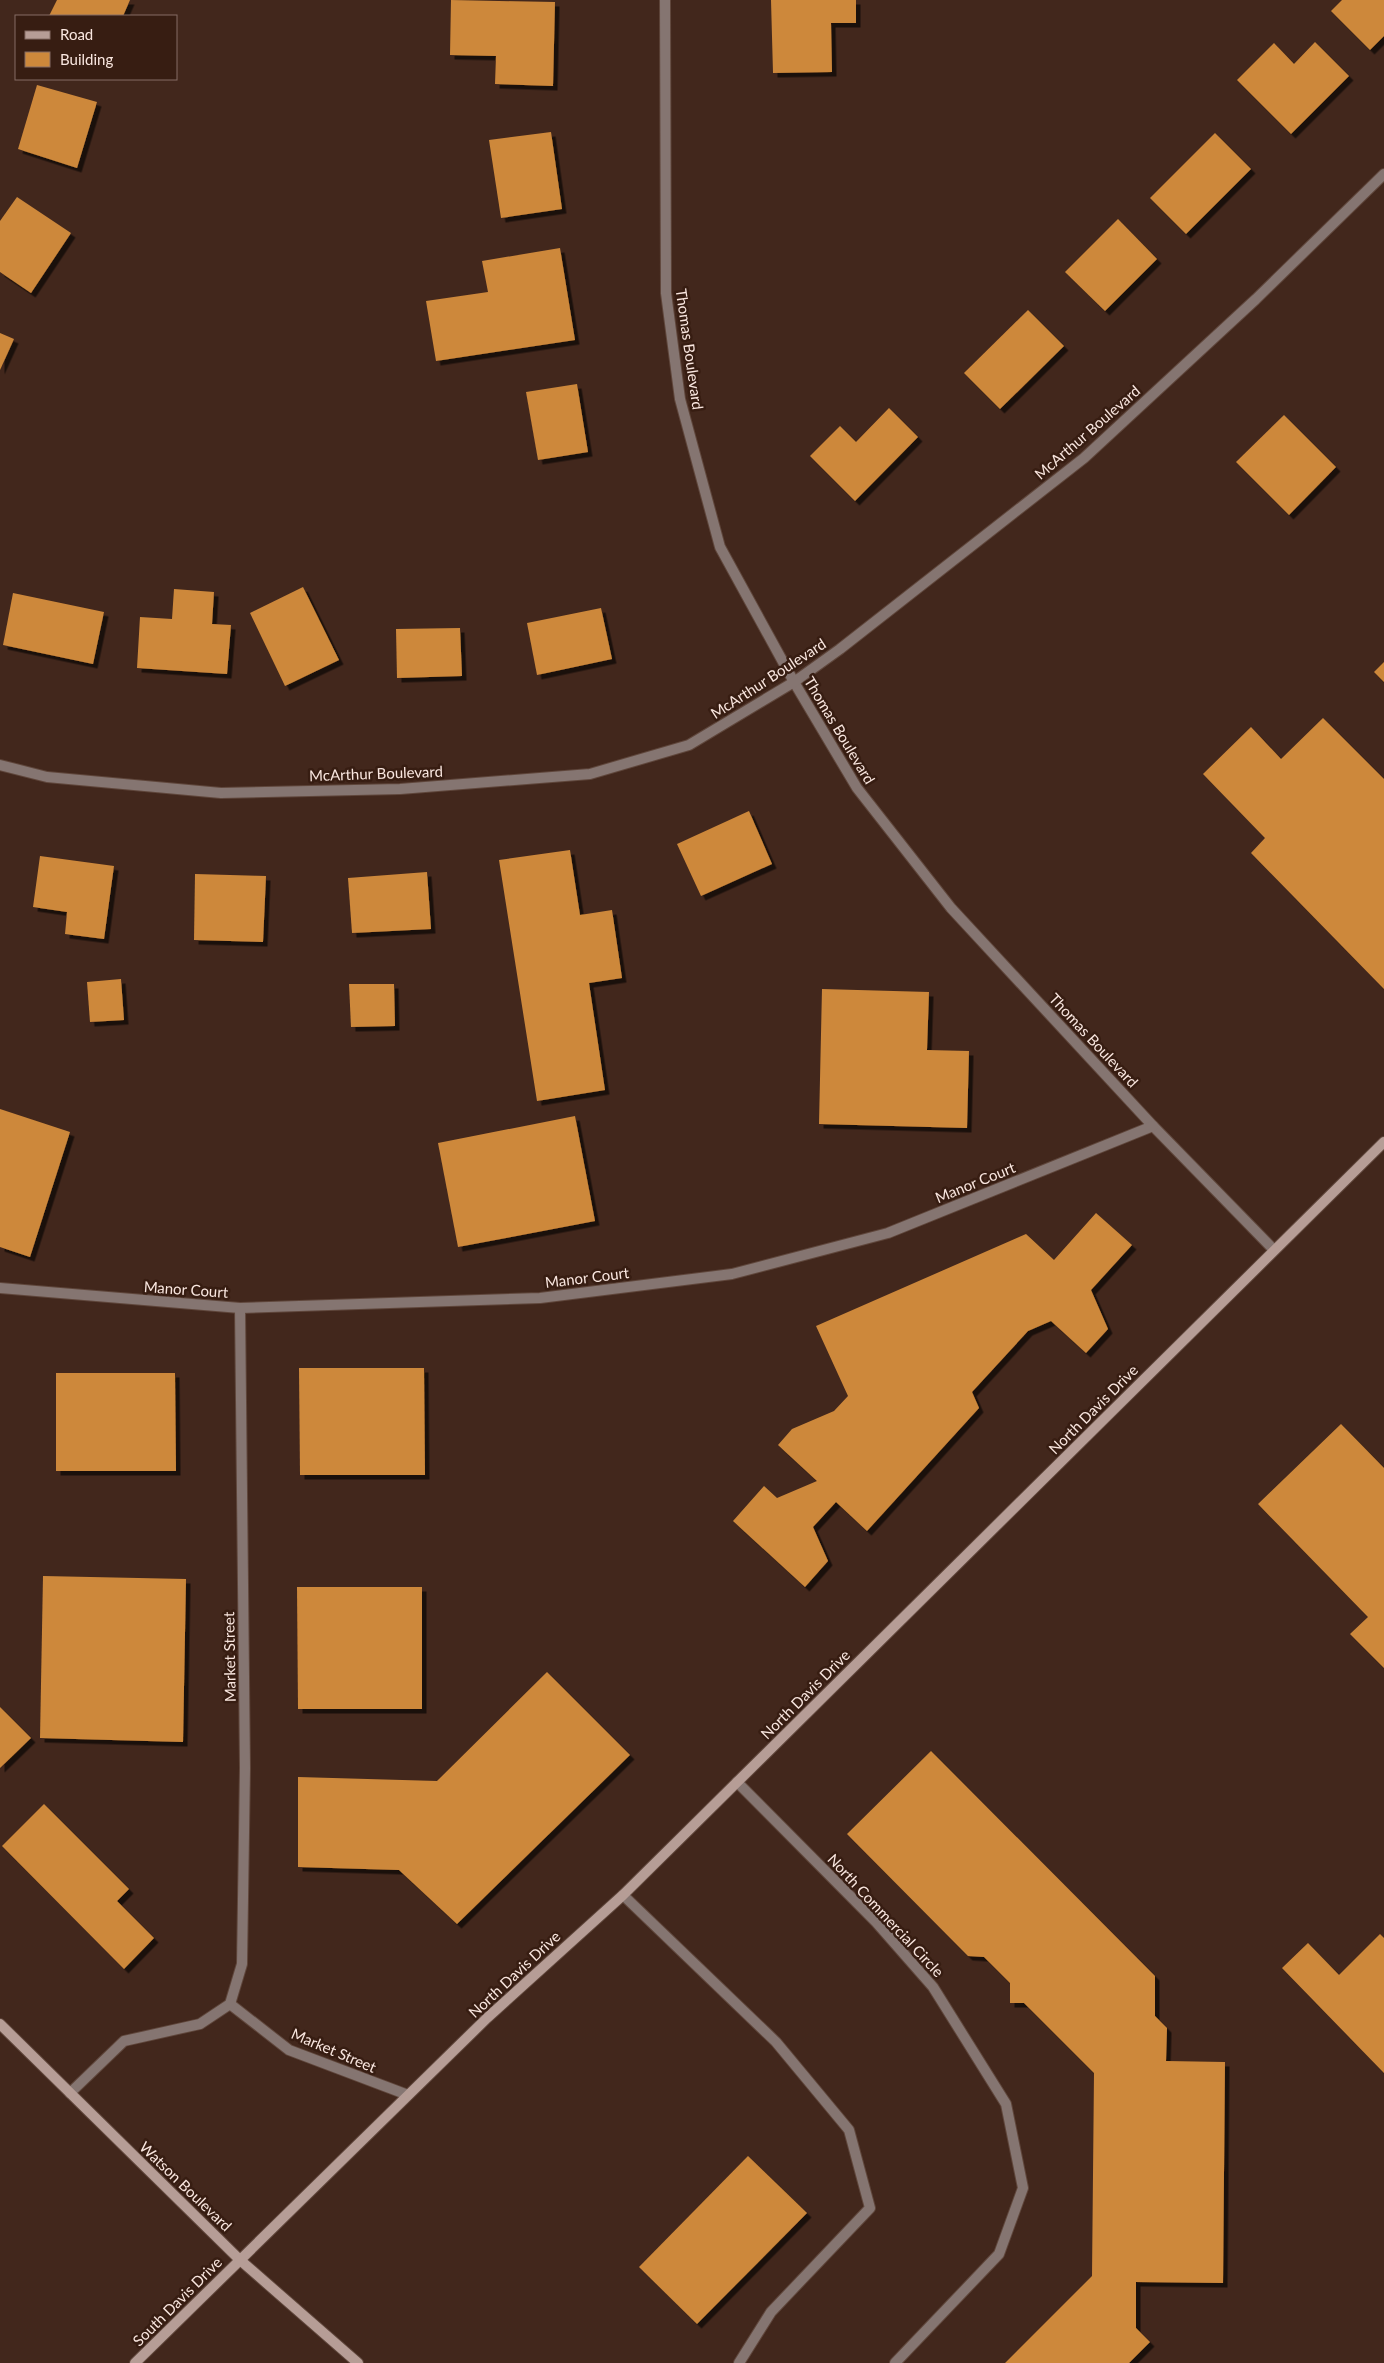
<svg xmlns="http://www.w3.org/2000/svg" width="1384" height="2363" viewBox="0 0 1384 2363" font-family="Lato,sans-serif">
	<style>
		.building { fill: #cd883b; filter: url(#shadow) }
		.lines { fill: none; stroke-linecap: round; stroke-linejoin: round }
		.street-casing { stroke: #5f463b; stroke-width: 12 }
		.secondary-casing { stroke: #5f463b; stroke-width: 12 }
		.street { stroke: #857571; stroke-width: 10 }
		.secondary { stroke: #b69d96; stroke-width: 10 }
		.labels { text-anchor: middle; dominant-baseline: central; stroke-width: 5; stroke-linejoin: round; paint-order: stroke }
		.street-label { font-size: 15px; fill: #f9e6df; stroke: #371d12 }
	</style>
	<defs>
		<filter id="shadow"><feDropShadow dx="4.5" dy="4.5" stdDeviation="0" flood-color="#0009"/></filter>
	</defs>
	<rect width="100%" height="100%" fill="#42271c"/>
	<!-- building -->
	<g class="building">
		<path d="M57,0H130L123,16H49Z"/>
		<path d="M451,0L555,2L553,86L495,84L496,56L450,55Z"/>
		<path d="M771,0H856V23H831L832,72L773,73Z"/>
		<path d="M1342,0H1384V36L1370,50L1331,11Z"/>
		<path d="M1315,42L1349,76L1291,134L1237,80L1274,43L1294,64Z"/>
		<path d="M37,85L97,102L77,168L18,149Z"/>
		<path d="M551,132L562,209L501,218L489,140Z"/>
		<path d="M1215,133L1251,169L1186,234L1150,198Z"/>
		<path d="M17,197L71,233L31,293L0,272V221Z"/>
		<path d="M1118,219L1157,259L1105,311L1065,272Z"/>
		<path d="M560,248L575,340L436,361L426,301L488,292L482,261Z"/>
		<path d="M1028,310L1064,346L1000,409L964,373Z"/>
		<path d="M0,333L14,339L0,370Z"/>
		<path d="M577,384L588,452L538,460L526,392Z"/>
		<path d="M889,408L918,437L855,501L810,456L840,426L856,442Z"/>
		<path d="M1284,415L1336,467L1289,515L1236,462Z"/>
		<path d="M303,587L339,660L285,686L250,613Z"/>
		<path d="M174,589L214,592L212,624L231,625L227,674L137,668L140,617L172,619Z"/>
		<path d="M13,593L104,612L93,664L3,645Z"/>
		<path d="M601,608L612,659L537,675L527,623Z"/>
		<path d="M460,628L462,676L397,678L396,629Z"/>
		<path d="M1384,662V682L1374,672Z"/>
		<path d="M1323,718L1384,779V989L1251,853L1265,838L1203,774L1251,727L1281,759Z"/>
		<path d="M749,811L772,864L701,896L677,844Z"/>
		<path d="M570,850L580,915L612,910L622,978L589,983L605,1090L537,1101L499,860Z"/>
		<path d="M40,856L114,866L104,939L65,934L67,912L33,907Z"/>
		<path d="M427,872L431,929L352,933L348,878Z"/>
		<path d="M195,874L266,876L263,942L194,940Z"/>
		<path d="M121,979L124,1020L90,1022L87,982Z"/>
		<path d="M349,984H394L395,1026L351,1027Z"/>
		<path d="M822,989L929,992L927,1050L969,1051L967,1128L819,1124Z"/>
		<path d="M0,1109L70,1132L30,1257L0,1247Z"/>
		<path d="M575,1116L595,1221L458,1247L438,1143Z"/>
		<path d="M1096,1213L1132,1245L1091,1290L1108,1329L1086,1353L1051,1321L1028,1331L972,1392L979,1408L867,1531L836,1502L813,1527L828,1561L805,1587L733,1521L764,1486L777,1498L817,1481L778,1445L792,1429L834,1411L848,1396L816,1326L1026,1234L1054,1260Z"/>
		<path d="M299,1368H424L425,1475H300Z"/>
		<path d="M56,1373H175L176,1471H56Z"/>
		<path d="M1341,1424L1384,1468V1668L1350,1634L1368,1617L1258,1504Z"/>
		<path d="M43,1576L186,1579L183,1742L40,1738Z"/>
		<path d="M297,1587H422V1709H298Z"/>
		<path d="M547,1672L630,1755L457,1924L399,1870L298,1867V1777L437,1781Z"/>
		<path d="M0,1707L31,1738L0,1768Z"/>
		<path d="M931,1751L1155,1976V2016L1167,2028L1166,2061L1225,2062L1223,2283L1136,2282V2328L1150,2342L1129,2363H1005L1092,2276L1094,2073L1024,2003H1010V1983L984,1957L968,1956L847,1834Z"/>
		<path d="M44,1804L129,1889L117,1901L154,1938L124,1969L2,1846Z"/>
		<path d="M1380,1934L1384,1938V2073L1282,1968L1308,1943L1339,1975Z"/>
		<path d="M748,2156L807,2213L697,2324L639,2267Z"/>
	</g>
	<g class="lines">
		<!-- street casing -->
		<g class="street-casing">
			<g id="street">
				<path d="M665,0L666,293L680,399L720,547L794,682L857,788L951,908L1153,1126L1274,1250"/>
				<path d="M0,765L47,777L221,793L400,789L590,774L689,745L794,682L840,649L1084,458L1256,299L1384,174"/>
				<path d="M0,1288L240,1308L540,1298L732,1274L888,1233L1153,1126"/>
				<path d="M737,1782L876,1922L933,1987L1006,2104L1023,2188L999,2254L895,2363"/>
				<path d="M623,1895L776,2042L849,2130L870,2208L771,2312L739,2363"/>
				<path d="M230,2004L289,2050L408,2095"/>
				<path d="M70,2093L124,2041L200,2024L230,2004L242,1964L245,1768L240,1308"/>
			</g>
		</g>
		<!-- secondary casing -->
		<g class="secondary-casing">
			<g id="secondary">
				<path d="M0,2024L240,2260L358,2363"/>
				<path d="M135,2363L487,2018L623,1895L1384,1142"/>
			</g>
		</g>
		<!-- street -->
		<use href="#street" class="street"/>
		<!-- secondary -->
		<use href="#secondary" class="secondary"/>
	</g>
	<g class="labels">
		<!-- street labels -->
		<g class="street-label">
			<text transform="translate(690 349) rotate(82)">Thomas Boulevard</text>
			<text transform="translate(1087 432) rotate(-41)">McArthur Boulevard</text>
			<text transform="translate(768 678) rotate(-33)">McArthur Boulevard</text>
			<text transform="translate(840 730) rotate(59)">Thomas Boulevard</text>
			<text transform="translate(376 773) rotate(-2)">McArthur Boulevard</text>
			<text transform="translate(1094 1040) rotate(47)">Thomas Boulevard</text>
			<text transform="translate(975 1182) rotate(-22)">Manor Court</text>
			<text transform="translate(587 1277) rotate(-7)">Manor Court</text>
			<text transform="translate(186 1289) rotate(4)">Manor Court</text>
			<text transform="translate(1093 1409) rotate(-45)">North Davis Drive</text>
			<text transform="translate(229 1657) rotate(-91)">Market Street</text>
			<text transform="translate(805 1694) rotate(-45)">North Davis Drive</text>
			<text transform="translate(886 1915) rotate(47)">North Commercial Circle</text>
			<text transform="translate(514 1974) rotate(-43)">North Davis Drive</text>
			<text transform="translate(334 2050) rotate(23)">Market Street</text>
			<text transform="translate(186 2186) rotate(44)">Watson Boulevard</text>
			<text transform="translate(177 2301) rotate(-45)">South Davis Drive</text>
		</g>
	</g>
	<!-- legend -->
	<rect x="15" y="15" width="162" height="65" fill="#371d12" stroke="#856d64"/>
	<rect x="25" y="31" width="25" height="8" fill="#b69d96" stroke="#856d64"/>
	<text x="60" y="40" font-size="15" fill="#f9e6df">Road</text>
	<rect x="25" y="52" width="25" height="15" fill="#cd883b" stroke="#856d64"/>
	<text x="60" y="65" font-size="15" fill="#f9e6df">Building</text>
</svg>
